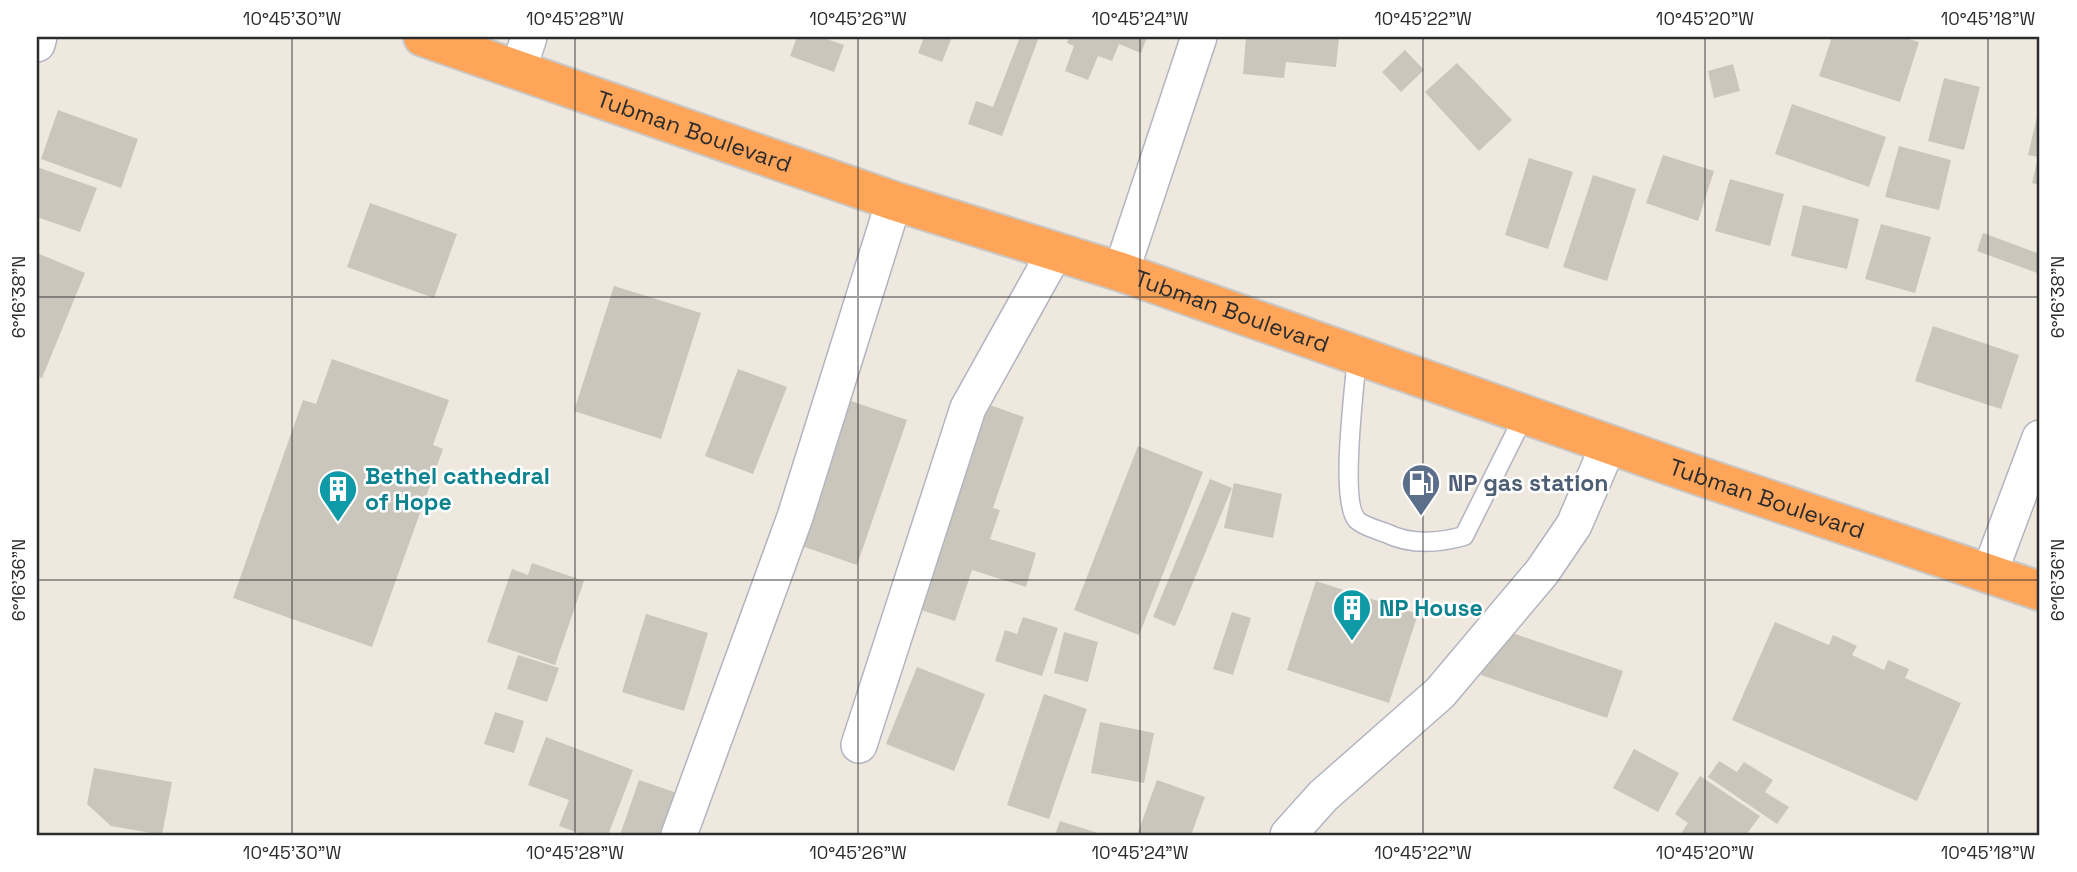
<svg xmlns="http://www.w3.org/2000/svg" width="2077" height="872" viewBox="0 0 2077 872" font-family="'Space Grotesk',sans-serif">
	<style>
		.building { fill: #cac6bc }
		.lines { fill: none; stroke-linecap: round; stroke-linejoin: round }
		.lane-casing { stroke: #b2b4c1; stroke-width: 21 }
		.street-casing { stroke: #b2b4c1; stroke-width: 38 }
		.highway-casing { stroke: #c8c8c8; stroke-width: 42 }
		.lane { stroke: #fff; stroke-width: 18 }
		.street { stroke: #fff; stroke-width: 35 }
		.highway { stroke: #ffa559; stroke-width: 38 }
		.ticks { fill: none; stroke: #2c2c2c; stroke-width: 2; stroke-opacity: 0.45 }
		.labels { text-anchor: middle; dominant-baseline: central; stroke-width: 5; stroke-linejoin: round; paint-order: stroke }
		.street-label { font-size: 23px; fill: #2c2c2c; stroke: #fff }
		.culture-label { font-size: 23px; font-weight: bold; fill: #0d838f; stroke: #fff; text-anchor: start }
		.service-label { font-size: 23px; font-weight: bold; fill: #4e5e75; stroke: #fff; text-anchor: start }
		.neatline { fill: none; stroke: #2c2c2c; stroke-width: 2.5 }
		.ticks-label { font-size: 18px; text-anchor: middle; fill: #2c2c2c }
	</style>
	<rect width="100%" height="100%" fill="#efe8de"/>
	<!-- building -->
	<g class="building">
		<path d="M797,37H821L844,45L834,72L790,56Z"/>
		<path d="M924,37H952L942,62L918,53Z"/>
		<path d="M1020,37H1039L1002,136L968,124L976,101L993,107Z"/>
		<path d="M1069,37H1147L1141,53L1119,44L1112,61L1098,56L1088,80L1065,71L1074,46L1067,43Z"/>
		<path d="M1246,37H1339L1336,67L1286,62L1284,78L1243,74Z"/>
		<path d="M1832,37H1902L1919,42L1900,102L1819,76Z"/>
		<path d="M1405,50L1424,70L1401,92L1382,72Z"/>
		<path d="M1457,63L1512,120L1479,151L1425,92Z"/>
		<path d="M1733,64L1740,91L1714,98L1708,71Z"/>
		<path d="M1944,78L1980,87L1964,150L1928,141Z"/>
		<path d="M1792,104L1886,137L1869,187L1775,154Z"/>
		<path d="M2039,108H2040V185L2032,183L2038,157L2028,155Z"/>
		<path d="M58,110L138,139L121,188L41,159Z"/>
		<path d="M1899,146L1951,160L1939,210L1885,197Z"/>
		<path d="M1663,155L1714,171L1698,221L1646,203Z"/>
		<path d="M1529,158L1573,172L1548,249L1505,235Z"/>
		<path d="M37,167L97,188L80,232L37,217Z"/>
		<path d="M1593,175L1636,189L1607,281L1563,267Z"/>
		<path d="M1730,179L1784,194L1770,246L1715,231Z"/>
		<path d="M370,203L457,234L434,298L347,267Z"/>
		<path d="M1803,205L1859,219L1847,269L1791,256Z"/>
		<path d="M1881,224L1931,237L1915,293L1865,279Z"/>
		<path d="M1983,233L2040,254V274L1977,251Z"/>
		<path d="M37,253L85,273L42,378L37,376Z"/>
		<path d="M614,286L701,313L661,439L574,411Z"/>
		<path d="M1933,326L2019,355L2001,409L1915,381Z"/>
		<path d="M332,359L449,400L433,445L443,449L372,647L233,598L303,400L316,404Z"/>
		<path d="M738,369L787,387L753,474L705,456Z"/>
		<path d="M845,399L907,420L857,565L796,544Z"/>
		<path d="M987,404L1024,417L993,508L1000,510L990,539L1036,553L1026,587L972,570L955,621L918,609Z"/>
		<path d="M1138,446L1203,472L1139,635L1074,610Z"/>
		<path d="M1210,479L1232,488L1175,626L1153,617Z"/>
		<path d="M1234,483L1282,494L1273,538L1224,528Z"/>
		<path d="M532,563L584,581L555,665L487,642L512,569L528,575Z"/>
		<path d="M1316,581L1418,614L1389,703L1287,670Z"/>
		<path d="M1232,612L1251,618L1233,675L1213,669Z"/>
		<path d="M646,614L708,633L684,711L622,692Z"/>
		<path d="M1023,617L1058,628L1042,676L995,661L1005,630L1017,634Z"/>
		<path d="M1775,622L1829,645L1833,635L1857,646L1852,655L1884,670L1888,660L1909,669L1905,678L1961,703L1917,801L1732,720Z"/>
		<path d="M1498,628L1623,671L1607,718L1481,675Z"/>
		<path d="M1064,632L1098,642L1088,682L1054,673Z"/>
		<path d="M518,655L559,668L547,702L507,689Z"/>
		<path d="M917,667L985,694L954,771L886,744Z"/>
		<path d="M1044,694L1087,709L1049,819L1007,805Z"/>
		<path d="M495,712L524,721L514,753L484,744Z"/>
		<path d="M1100,722L1154,733L1144,783L1091,773Z"/>
		<path d="M546,737L633,770L608,835H584L559,826L569,800L528,785Z"/>
		<path d="M1634,749L1679,773L1658,812L1613,788Z"/>
		<path d="M1719,761L1737,772L1744,762L1773,780L1765,792L1789,807L1777,824L1708,777Z"/>
		<path d="M94,768L172,782L162,835L111,826L87,804Z"/>
		<path d="M1700,776L1760,816L1746,835H1680L1688,823L1675,814Z"/>
		<path d="M639,780L677,793L663,835H620Z"/>
		<path d="M1157,780L1205,797L1191,835H1137Z"/>
		<path d="M1060,821L1104,835H1055Z"/>
	</g>
	<g class="lines">
		<!-- lane casing -->
		<g class="lane-casing">
			<path id="lane" d="M1357,356C1355,385 1339,501 1357,520C1363,526 1378,530 1386,533C1410,545 1439,543 1464,536L1525,414"/>
		</g>
		<!-- street casing -->
		<g class="street-casing">
			<g id="street">
				<path d="M37,44L39,37"/>
				<path d="M518,71L529,37"/>
				<path d="M1121,272L1199,37"/>
				<path d="M1989,574L2040,438"/>
				<path d="M859,745L968,408L1055,252"/>
				<path d="M679,835L795,517L894,201"/>
				<path d="M1288,835L1323,796L1440,693L1542,572L1574,525L1609,444"/>
			</g>
		</g>
		<!-- highway casing -->
		<g class="highway-casing">
			<g id="highway">
				<path id="s1" d="M423,37L894,201L1121,272L1682,470L2040,591"/>
			</g>
		</g>
		<!-- lane -->
		<use href="#lane" class="lane"/>
		<!-- street -->
		<use href="#street" class="street"/>
		<!-- highway -->
		<use href="#highway" class="highway"/>
	</g>
	<!-- ticks -->
	<path class="ticks" d="M292,37V835M575,37V835M858,37V835M1140,37V835M1423,37V835M1705,37V835M1988,37V835M37,297H2040M37,580H2040"/>
	<!-- icons -->
	<defs>
		<g id="fuel-pin" transform="scale(2.0125)"><path d="M0 17L-7.5 6A9.5 9.5 0 1 1 7.5 6Z" fill="#5c6f8a" stroke="#fff"/><path d="M-5.5-6h7V0h2V4h1.3V-2.5L3-4.5l.8-.8L6-3V5H2.5V1h-1V6h-7ZM-4.2-4.7v3.2H.2V-4.7Z" fill="#fff"/></g>
		<g id="building-pin" transform="scale(2.0125)"><path d="M0 17L-7.5 6A9.5 9.5 0 1 1 7.5 6Z" fill="#0f9aa8" stroke="#fff"/><path d="M-4-6H4V6H1V3H-1V6H-4ZM-2.5-4.3h1.7v1.8h-1.7ZM.8-4.3h1.7v1.8H.8ZM-2.5-1h1.7V.8h-1.7ZM.8-1h1.7V.8H.8Z" fill="#fff"/></g>
	</defs>
	<g fill-rule="evenodd">
		<use href="#fuel-pin" x="1421" y="483"/>
		<use href="#building-pin" x="338" y="489"/>
		<use href="#building-pin" x="1352" y="608"/>
	</g>
	<g class="labels">
		<!-- street labels -->
		<g class="street-label">
			<text stroke="none"><textPath href="#s1" startOffset="287">Tubman Boulevard</textPath></text>
			<text stroke="none"><textPath href="#s1" startOffset="854">Tubman Boulevard</textPath></text>
			<text stroke="none"><textPath href="#s1" startOffset="1421">Tubman Boulevard</textPath></text>
		</g>
		<!-- culture labels -->
		<g class="culture-label">
			<text x="365" y="476">Bethel cathedral<tspan x="365" dy="26">of Hope</tspan></text>
			<text x="1379" y="608">NP House</text>
		</g>
		<!-- service labels -->
		<g class="service-label">
			<text x="1448" y="483">NP gas station</text>
		</g>
	</g>
	<!-- border -->
	<rect width="2077" height="872" fill="none" stroke="#ffffff" stroke-width="77"/>
	<rect x="38" y="38" width="2000" height="796" class="neatline"/>
	<g class="ticks-label">
		<text x="292" y="25">10°45'30"W</text>
		<text x="575" y="25">10°45'28"W</text>
		<text x="858" y="25">10°45'26"W</text>
		<text x="1140" y="25">10°45'24"W</text>
		<text x="1423" y="25">10°45'22"W</text>
		<text x="1705" y="25">10°45'20"W</text>
		<text x="1988" y="25">10°45'18"W</text>
		<text transform="translate(19 297) rotate(-90)" y="6">6°16'38"N</text>
		<text transform="translate(2058 297) rotate(-90)" y="6">6°16'38"N</text>
		<text transform="translate(19 580) rotate(-90)" y="6">6°16'36"N</text>
		<text transform="translate(2058 580) rotate(-90)" y="6">6°16'36"N</text>
		<text x="292" y="859">10°45'30"W</text>
		<text x="575" y="859">10°45'28"W</text>
		<text x="858" y="859">10°45'26"W</text>
		<text x="1140" y="859">10°45'24"W</text>
		<text x="1423" y="859">10°45'22"W</text>
		<text x="1705" y="859">10°45'20"W</text>
		<text x="1988" y="859">10°45'18"W</text>
	</g>
</svg>
